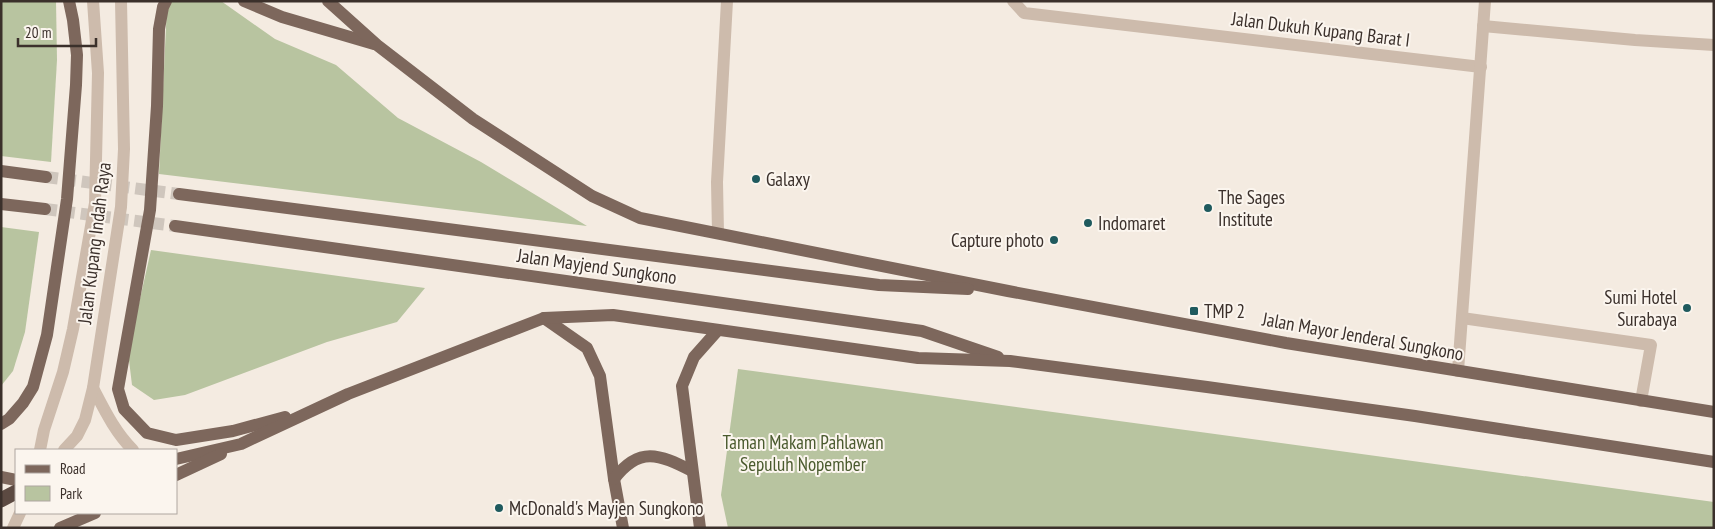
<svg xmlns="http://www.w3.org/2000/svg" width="1715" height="529" viewBox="0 0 1715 529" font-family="'PT Sans Narrow',sans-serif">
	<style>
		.green { fill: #b8c4a0 }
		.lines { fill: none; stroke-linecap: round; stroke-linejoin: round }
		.major-tunnel { stroke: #cfc6bd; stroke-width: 12; stroke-dasharray: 12 6; stroke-linecap: butt }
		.minor { stroke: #cdbbac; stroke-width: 12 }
		.major { stroke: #7d675c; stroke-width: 12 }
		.highway { stroke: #5c4a42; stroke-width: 15 }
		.poi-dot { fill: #1f5a5e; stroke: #fbf5ee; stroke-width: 2 }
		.labels { text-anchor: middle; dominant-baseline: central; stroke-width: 4; stroke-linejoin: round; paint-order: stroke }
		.street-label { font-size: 19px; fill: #3b302b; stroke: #fbf5ee }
		.poi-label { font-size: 19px; fill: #3b302b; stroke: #fbf5ee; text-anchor: start }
		.park-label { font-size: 19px; fill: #4a5a2e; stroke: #fbf5ee }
	</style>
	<rect width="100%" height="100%" fill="#f4ebe1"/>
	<!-- green -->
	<g class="green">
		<path d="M1,1H56L57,60L51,162L1,156Z"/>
		<path d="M171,1H221L275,39L336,65L398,118L481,162L587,226L159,174L167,6Z"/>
		<path d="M1,227L39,232L25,332L13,371L1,386Z"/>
		<path d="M151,250L425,288L397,322L327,342L185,395L154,400L132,385L128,352Z"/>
		<path d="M738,369L1714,502V528H728L721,495Z"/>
	</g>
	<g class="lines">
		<!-- major-tunnel -->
		<g class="major-tunnel">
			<path d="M46,177L179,194"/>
			<path d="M45,209L175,226"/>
		</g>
		<!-- minor -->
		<g class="minor">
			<path d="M1013,1L1024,13L1481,67"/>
			<path d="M1483,26L1635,40L1714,45"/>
			<path d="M718,233L717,182L727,1"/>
			<path d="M1462,318L1651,345L1641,401"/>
			<path d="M1458,371L1485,1"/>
			<path d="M93,388C105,411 115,432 133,450"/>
			<path d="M40,450L44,430L63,372L73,329L95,203L98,73L93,1"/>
			<path d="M64,450L77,436L85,420L93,388L121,207L124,149L121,1"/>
			<path d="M13,528L20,513"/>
		</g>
		<!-- major -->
		<g class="major">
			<path d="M166,1L163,7L159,29L157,106L150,210L118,389L124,409L147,433L176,440L233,431L285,417"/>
			<path d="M244,1L282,17L374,44"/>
			<path d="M328,1L377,45L473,119L592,196L640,218L1008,291L1286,343L1714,412"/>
			<path d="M1,171L46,177"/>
			<path d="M179,194L879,285L968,289"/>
			<path d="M1,204L45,209"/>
			<path d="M175,226L922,331L998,357"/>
			<path d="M544,318L587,348L600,376L614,479L623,528"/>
			<path d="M1,424L9,419L23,403L33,387L47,335L67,199L76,85L77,55L73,20L69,1"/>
			<path d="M176,459L241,444L348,394L544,318L613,315L918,358L1010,361L1207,387L1415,416L1714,462"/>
			<path d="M176,475L221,454"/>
			<path d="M1,477L16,480"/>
			<path d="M614,479C639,446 659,454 692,471"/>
			<path d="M60,528L95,513"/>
			<path d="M700,528L682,386L694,357L718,330"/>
		</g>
		<!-- highway -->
		<path class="highway" d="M1,500L16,492"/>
	</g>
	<!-- markers -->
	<g class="poi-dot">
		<circle cx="756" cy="179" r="5"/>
		<circle cx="1208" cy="208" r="5"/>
		<circle cx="1088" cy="223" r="5"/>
		<circle cx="1054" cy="240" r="5"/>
		<circle cx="1687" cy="308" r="5"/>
		<rect x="1189" y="306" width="10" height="10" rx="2.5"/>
		<circle cx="499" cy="508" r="5"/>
	</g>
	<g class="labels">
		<!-- street labels -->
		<g class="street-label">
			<text transform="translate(1321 29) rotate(7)">Jalan Dukuh Kupang Barat I</text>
			<text transform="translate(94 243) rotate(-83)">Jalan Kupang Indah Raya</text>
			<text transform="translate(597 266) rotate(8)">Jalan Mayjend Sungkono</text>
			<text transform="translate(1363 336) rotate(10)">Jalan Mayor Jenderal Sungkono</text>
		</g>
		<!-- poi labels -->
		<g class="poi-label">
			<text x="766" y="179">Galaxy</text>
			<text x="1218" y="197">The Sages<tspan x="1218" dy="22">Institute</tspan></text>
			<text x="1098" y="223">Indomaret</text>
			<text x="1044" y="240" text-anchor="end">Capture photo</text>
			<text x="1677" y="297" text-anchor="end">Sumi Hotel<tspan x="1677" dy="22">Surabaya</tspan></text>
			<text x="1204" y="311">TMP 2</text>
			<text x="509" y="508">McDonald's Mayjen Sungkono</text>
		</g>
		<!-- park labels -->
		<g class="park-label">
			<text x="803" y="442">Taman Makam Pahlawan<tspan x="803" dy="22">Sepuluh Nopember</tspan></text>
		</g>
	</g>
	<!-- border -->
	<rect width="1715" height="529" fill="none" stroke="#3b302b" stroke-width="5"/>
	<!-- legend -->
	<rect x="15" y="449" width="162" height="65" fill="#fbf5ee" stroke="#aea6a0"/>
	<rect x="25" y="465" width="25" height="8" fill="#7d675c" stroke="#aea6a0"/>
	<text x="60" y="474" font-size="15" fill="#3b302b">Road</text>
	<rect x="25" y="486" width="25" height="15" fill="#b8c4a0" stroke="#aea6a0"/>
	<text x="60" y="499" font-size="15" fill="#3b302b">Park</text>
	<!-- scale -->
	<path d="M18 38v8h78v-8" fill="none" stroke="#3b302b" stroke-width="2.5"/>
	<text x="25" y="38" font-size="15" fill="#3b302b" stroke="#fbf5ee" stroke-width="4" paint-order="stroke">20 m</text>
</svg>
